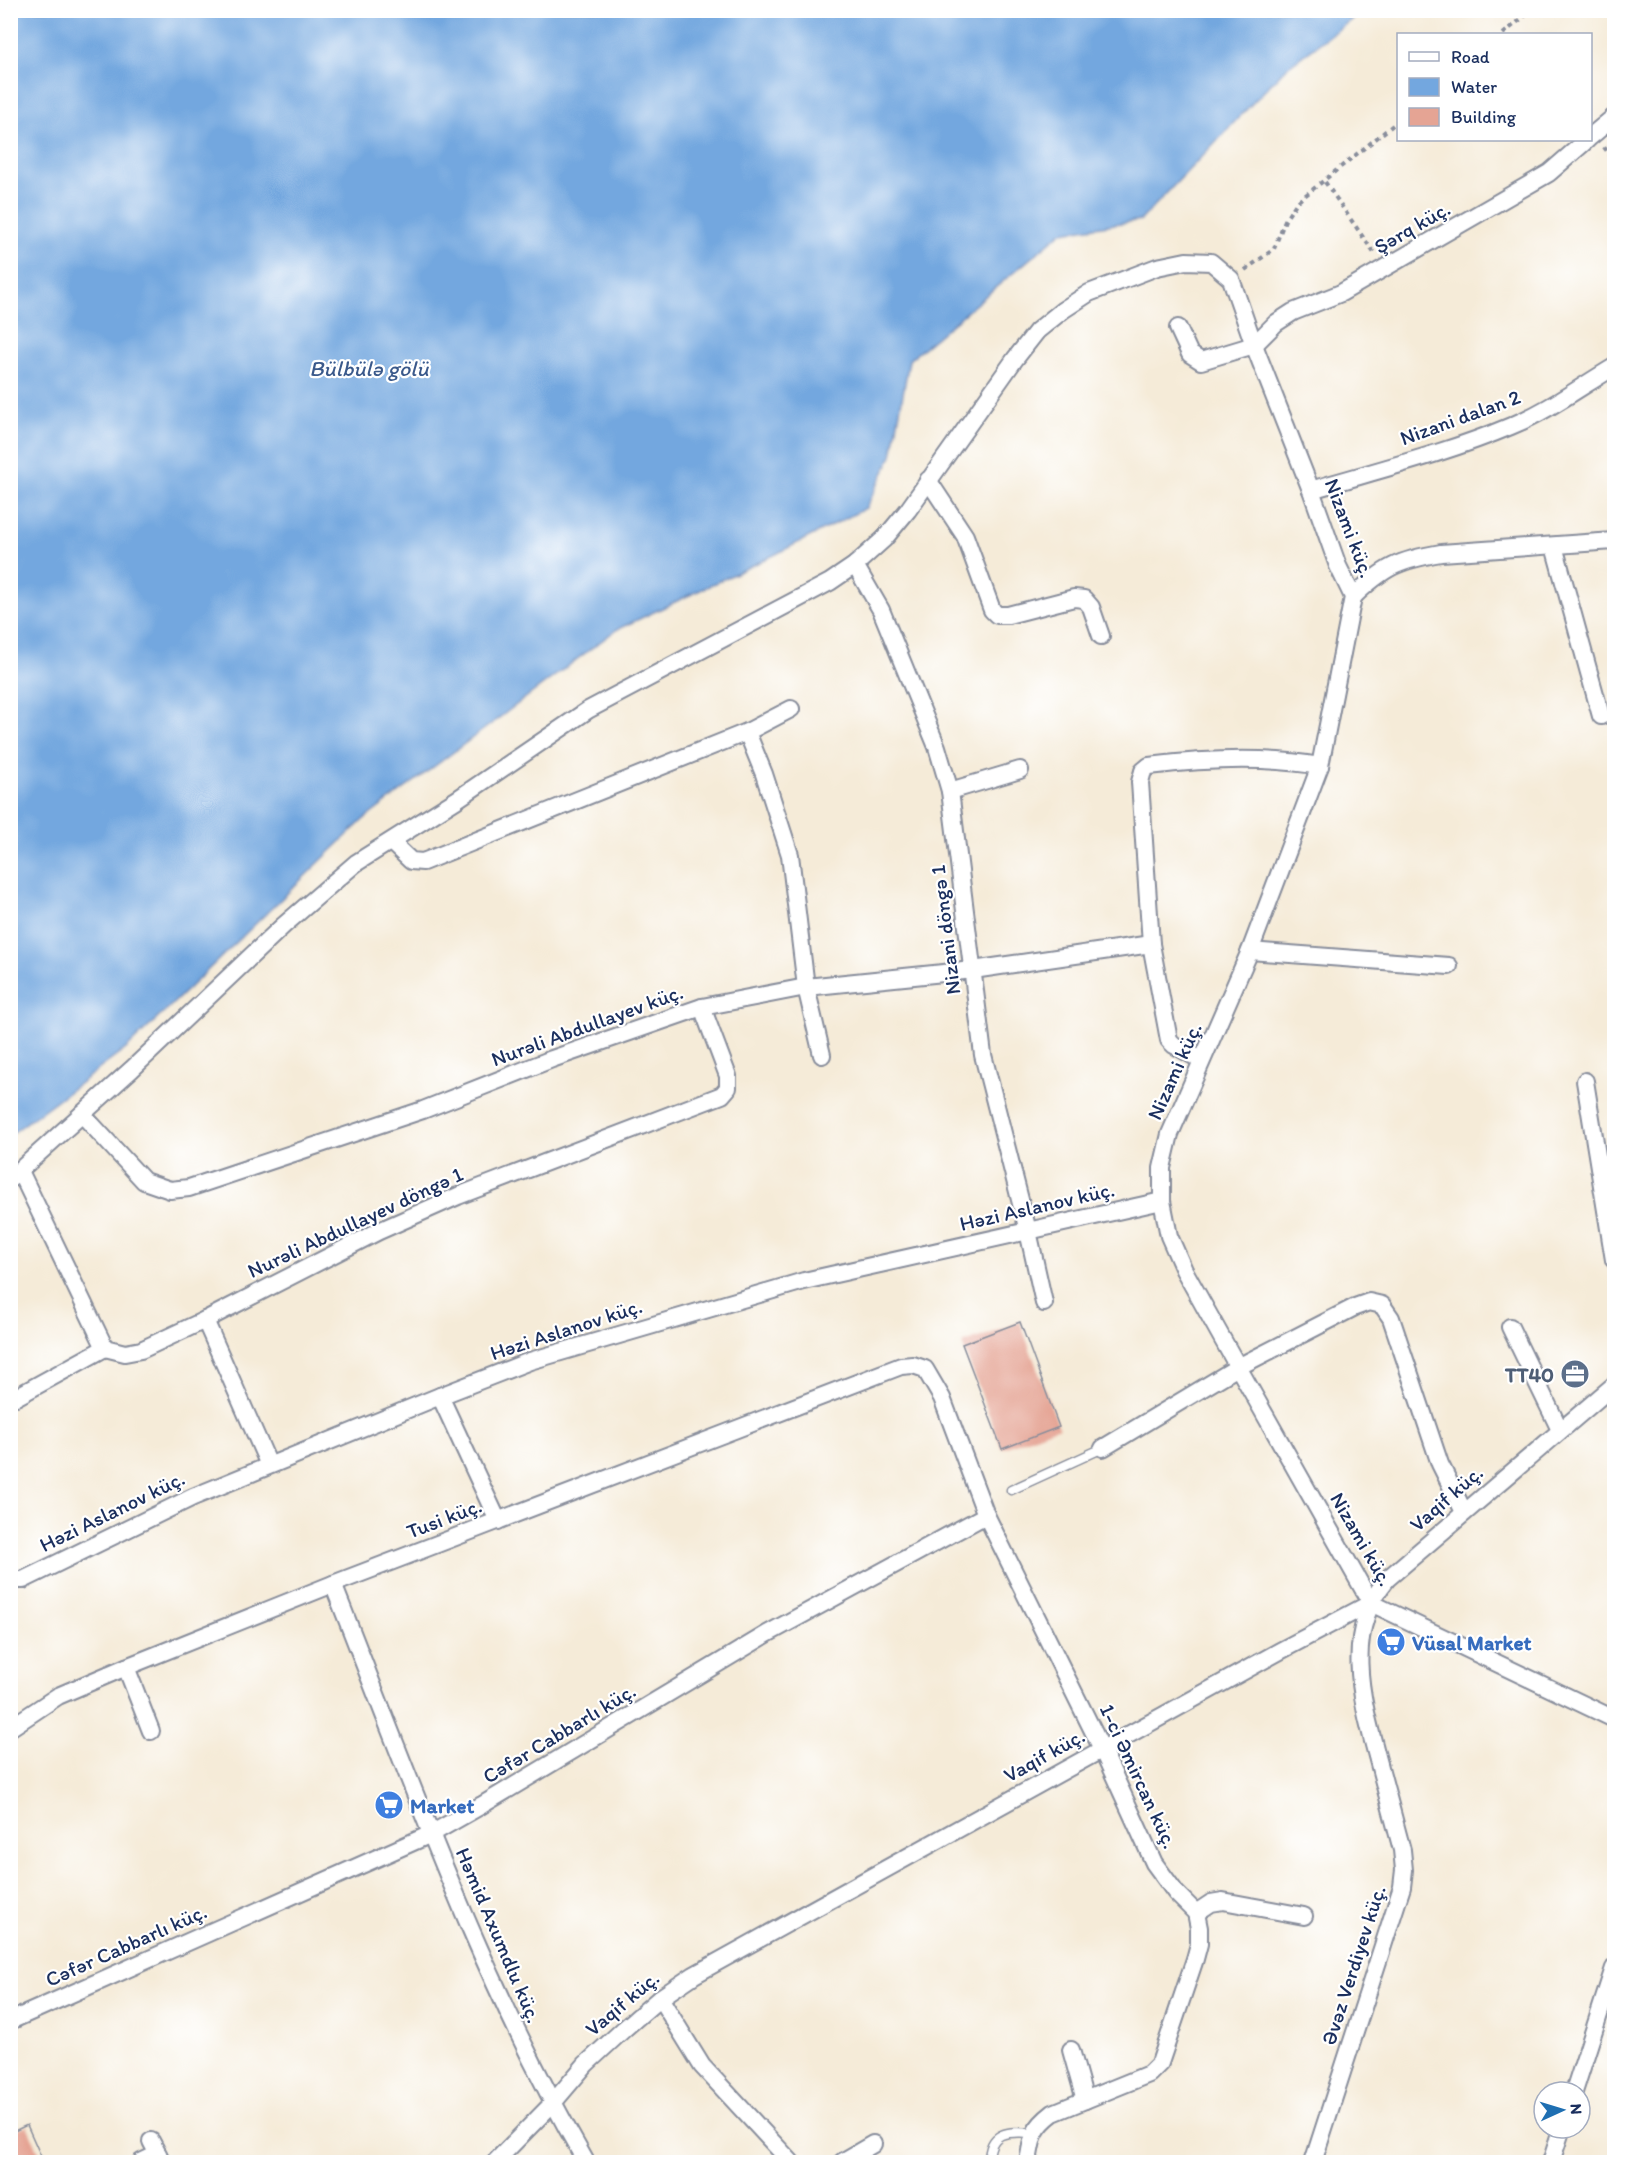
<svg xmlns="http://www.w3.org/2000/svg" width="1625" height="2173" viewBox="0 0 1625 2173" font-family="Itim,sans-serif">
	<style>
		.water { fill: #73a7df; stroke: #476b9e; stroke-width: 1.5 }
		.building { fill: #e5a494 }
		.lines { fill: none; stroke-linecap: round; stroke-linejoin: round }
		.lane-casing { stroke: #888d9b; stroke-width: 11 }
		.street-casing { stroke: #888d9b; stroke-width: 20 }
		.path { stroke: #888d9b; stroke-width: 4; stroke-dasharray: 4.5 4.5; stroke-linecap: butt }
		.lane { stroke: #fff; stroke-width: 8 }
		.street { stroke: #fff; stroke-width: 16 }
		.labels { text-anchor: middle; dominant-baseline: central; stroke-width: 4.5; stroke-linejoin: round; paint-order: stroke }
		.street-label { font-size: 21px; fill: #1b2f5e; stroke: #fff }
		.service-label { font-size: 21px; font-weight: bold; fill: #4e5e75; stroke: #fff; text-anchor: end }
		.shop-label { font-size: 21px; font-weight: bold; fill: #366cbe; stroke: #fff; text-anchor: start }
		.water-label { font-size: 22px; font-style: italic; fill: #3a598b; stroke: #fff }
	</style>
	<rect width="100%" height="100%" fill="#fff"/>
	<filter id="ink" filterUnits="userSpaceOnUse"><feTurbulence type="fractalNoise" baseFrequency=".0167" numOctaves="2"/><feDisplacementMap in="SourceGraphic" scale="12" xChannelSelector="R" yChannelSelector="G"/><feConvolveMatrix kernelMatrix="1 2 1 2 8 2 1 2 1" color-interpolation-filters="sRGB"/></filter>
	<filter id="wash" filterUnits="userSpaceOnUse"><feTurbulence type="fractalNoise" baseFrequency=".008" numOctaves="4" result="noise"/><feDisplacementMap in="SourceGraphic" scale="24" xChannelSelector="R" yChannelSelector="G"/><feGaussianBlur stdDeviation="1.35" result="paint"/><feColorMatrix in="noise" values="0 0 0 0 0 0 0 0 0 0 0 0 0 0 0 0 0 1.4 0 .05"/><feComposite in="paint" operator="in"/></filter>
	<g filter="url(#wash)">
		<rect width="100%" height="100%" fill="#f5ebd8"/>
		<!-- water -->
		<path class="water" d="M11,10H1363V11L1286,68L1141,220L1062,232L909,360L892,456L866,508L774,555L616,630L363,820L126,1049L11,1134Z"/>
		<g id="blocks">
			<!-- building -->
			<g class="building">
				<path d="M1020,1322L1059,1427L1002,1449L962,1344Z"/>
				<path d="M27,2125L44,2163H10V2133Z"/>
			</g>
		</g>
	</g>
	<g filter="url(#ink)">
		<use href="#blocks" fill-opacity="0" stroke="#888d9b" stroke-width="1.5"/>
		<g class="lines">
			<!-- lane casing -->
			<g class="lane-casing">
				<g id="lane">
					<path d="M1011,1490L1103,1448"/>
					<path d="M989,2162C989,2131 1007,2131 1033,2133"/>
				</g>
			</g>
			<!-- street casing -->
			<g class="street-casing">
				<g id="street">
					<path d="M1590,137L1614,117"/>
					<path d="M1178,328L1190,354L1201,361L1254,345L1276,323L1293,312L1341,293L1549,173L1587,140"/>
					<path d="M928,480L965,536L992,610L997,615H1008L1074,598L1084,599L1091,607L1101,636"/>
					<path d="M1311,490C1378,470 1447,453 1511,426C1548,411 1580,387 1614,367"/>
					<path d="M1554,546L1601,716"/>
					<path d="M855,565L881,610L937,747L950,791L983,1055L1028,1231L1044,1303"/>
					<path d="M1353,597C1384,567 1399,560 1441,553L1614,541"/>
					<path d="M747,732L764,774L790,855L806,987L822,1055"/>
					<path d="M950,791L1020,770"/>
					<path d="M391,842L411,861L423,862L747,732L791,709"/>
					<path d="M1250,951L1449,966"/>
					<path d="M1201,1060L1174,1045L1169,1040L1151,944L1140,782L1143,771L1149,766C1206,759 1264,756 1320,766"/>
					<path d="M1585,1081L1614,1260"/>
					<path d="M82,1114L144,1181L170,1190L189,1188L423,1110L552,1059L702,1007L806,987L973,970L1151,944"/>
					<path d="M20,1171L105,1348L125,1353L141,1350L205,1320L379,1231L458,1196L722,1095L728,1088V1076L702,1007"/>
					<path d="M10,1179L132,1069L284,925L356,863L456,800L588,710L830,582L855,565L884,539L908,510L1015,359L1037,331L1063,310L1089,293L1157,267L1186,261L1211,262L1231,279L1254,345L1311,490L1338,566L1353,597L1320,766L1250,951L1170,1134L1162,1168V1201L1169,1236L1184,1270L1238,1367L1371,1603L1614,1719"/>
					<path d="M205,1320L269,1465"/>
					<path d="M1510,1327L1560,1430"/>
					<path d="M440,1396L498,1521"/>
					<path d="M16,1397L105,1348"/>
					<path d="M1103,1448L1238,1367L1355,1307L1369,1302L1382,1305L1391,1318L1440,1464L1464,1512"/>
					<path d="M10,1580H23L193,1497L440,1396L530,1361L804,1281L1162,1201"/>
					<path d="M333,1584C410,1779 481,1980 586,2162"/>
					<path d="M126,1667L151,1731"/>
					<path d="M10,1728L58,1696L126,1667L333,1584L901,1366L913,1365L925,1369L942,1398L986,1515L1102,1749L1154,1863L1176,1893L1196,1913L1199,1928V1944L1195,1959L1160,2063L1149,2074L1053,2113C1032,2129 1032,2138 1028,2162"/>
					<path d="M1196,1913L1211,1903L1223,1901L1304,1916"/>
					<path d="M660,1998L702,2066L791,2162"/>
					<path d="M10,2021L431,1834L482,1805L767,1634L986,1515"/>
					<path d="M1071,2050L1085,2100"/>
					<path d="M1574,2092L1614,1968"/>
					<path d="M151,2141L162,2162"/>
					<path d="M141,2162L158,2154"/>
					<path d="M495,2162L552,2104L586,2064L624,2029L660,1998L694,1975L1280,1651L1371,1603"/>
					<path d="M842,2162L873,2144"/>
					<path d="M1313,2162L1402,1887L1404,1870L1402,1850C1394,1820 1386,1790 1378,1760C1362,1700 1342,1633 1387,1579L1614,1385"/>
					<path d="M1551,2162L1562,2128"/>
				</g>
			</g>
			<!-- path -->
			<g class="path">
				<path d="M1503,34L1532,10"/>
				<path d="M1604,147L1614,161"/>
				<path d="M1325,182L1374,253"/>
				<path d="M1245,270L1274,249L1285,220L1297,202L1398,121"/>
			</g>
			<!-- lane -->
			<use href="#lane" class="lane"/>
			<!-- street -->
			<use href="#street" class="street"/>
		</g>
	</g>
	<!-- icons -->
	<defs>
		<g id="office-disc" transform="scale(1.5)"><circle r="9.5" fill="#5c6f8a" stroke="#fff"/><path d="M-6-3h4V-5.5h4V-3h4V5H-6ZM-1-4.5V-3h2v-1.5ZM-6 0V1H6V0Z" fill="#fff"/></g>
		<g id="supermarket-disc" transform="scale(1.5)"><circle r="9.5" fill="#3f7fe0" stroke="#fff"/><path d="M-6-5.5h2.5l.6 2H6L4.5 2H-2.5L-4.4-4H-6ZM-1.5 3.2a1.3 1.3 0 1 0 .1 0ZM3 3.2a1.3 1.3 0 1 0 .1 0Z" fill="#fff"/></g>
	</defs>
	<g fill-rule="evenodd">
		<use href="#office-disc" x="1575" y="1374"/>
		<use href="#supermarket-disc" x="1391" y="1642"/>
		<use href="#supermarket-disc" x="389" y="1805"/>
	</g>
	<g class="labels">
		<!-- street labels -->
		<g class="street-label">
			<text transform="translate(1412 227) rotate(-30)">Şərq küç.</text>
			<text transform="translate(1460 417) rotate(-20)">Nizani dalan 2</text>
			<text transform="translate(1350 528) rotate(69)">Nizami küç.</text>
			<text transform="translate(945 930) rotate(-97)">Nizani döngə 1</text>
			<text transform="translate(587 1025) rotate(-20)">Nurəli Abdullayev küç.</text>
			<text transform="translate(1174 1071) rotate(-66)">Nizami küç.</text>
			<text transform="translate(1037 1206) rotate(-13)">Həzi Aslanov küç.</text>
			<text transform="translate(355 1222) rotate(-25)">Nurəli Abdullayev döngə 1</text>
			<text transform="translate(566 1329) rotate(-18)">Həzi Aslanov küç.</text>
			<text transform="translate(1446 1498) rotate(-41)">Vaqif küç.</text>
			<text transform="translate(112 1511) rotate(-26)">Həzi Aslanov küç.</text>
			<text transform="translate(444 1518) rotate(-21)">Tusi küç.</text>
			<text transform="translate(1362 1539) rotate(60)">Nizami küç.</text>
			<text transform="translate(559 1733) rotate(-31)">Cəfər Cabbarlı küç.</text>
			<text transform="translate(1044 1755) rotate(-29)">Vaqif küç.</text>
			<text transform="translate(1139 1776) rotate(65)">1-ci Əmircan küç.</text>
			<text transform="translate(499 1935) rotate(67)">Həmid Axumdlu küç.</text>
			<text transform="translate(126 1945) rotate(-24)">Cəfər Cabbarlı küç.</text>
			<text transform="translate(1353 1965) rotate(-72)">Əvəz Verdiyev küç.</text>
			<text transform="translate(622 2003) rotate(-40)">Vaqif küç.</text>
		</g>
		<!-- service labels -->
		<g class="service-label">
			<text x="1554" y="1374">TT40</text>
		</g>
		<!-- shop labels -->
		<g class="shop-label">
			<text x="1412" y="1642">Vüsal Market</text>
			<text x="410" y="1805">Market</text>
		</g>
		<!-- water labels -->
		<g class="water-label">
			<text x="369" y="368">Bülbülə gölü</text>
		</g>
	</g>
	<!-- margin -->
	<rect width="1625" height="2173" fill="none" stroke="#fff" stroke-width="36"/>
	<!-- legend -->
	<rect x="1397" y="33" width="195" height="108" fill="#ffffff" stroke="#a4acbf" stroke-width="1.5"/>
	<rect x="1409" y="52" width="30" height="9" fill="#ffffff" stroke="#a4acbf" stroke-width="1.5"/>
	<text x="1451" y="63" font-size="18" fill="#1b2f5e">Road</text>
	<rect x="1409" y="78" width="30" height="18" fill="#73a7df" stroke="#a4acbf" stroke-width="1.5"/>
	<text x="1451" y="93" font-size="18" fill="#1b2f5e">Water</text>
	<rect x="1409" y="108" width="30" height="18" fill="#e5a494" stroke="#a4acbf" stroke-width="1.5"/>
	<text x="1451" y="123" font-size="18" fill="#1b2f5e">Building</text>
	<!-- north arrow -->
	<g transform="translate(1562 2110) rotate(86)"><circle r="28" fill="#ffffff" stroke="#a4acbf" stroke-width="1.5"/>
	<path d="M0-4.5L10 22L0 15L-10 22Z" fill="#1f6fb2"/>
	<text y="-9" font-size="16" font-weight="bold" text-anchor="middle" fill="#1b2f5e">N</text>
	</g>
</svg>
